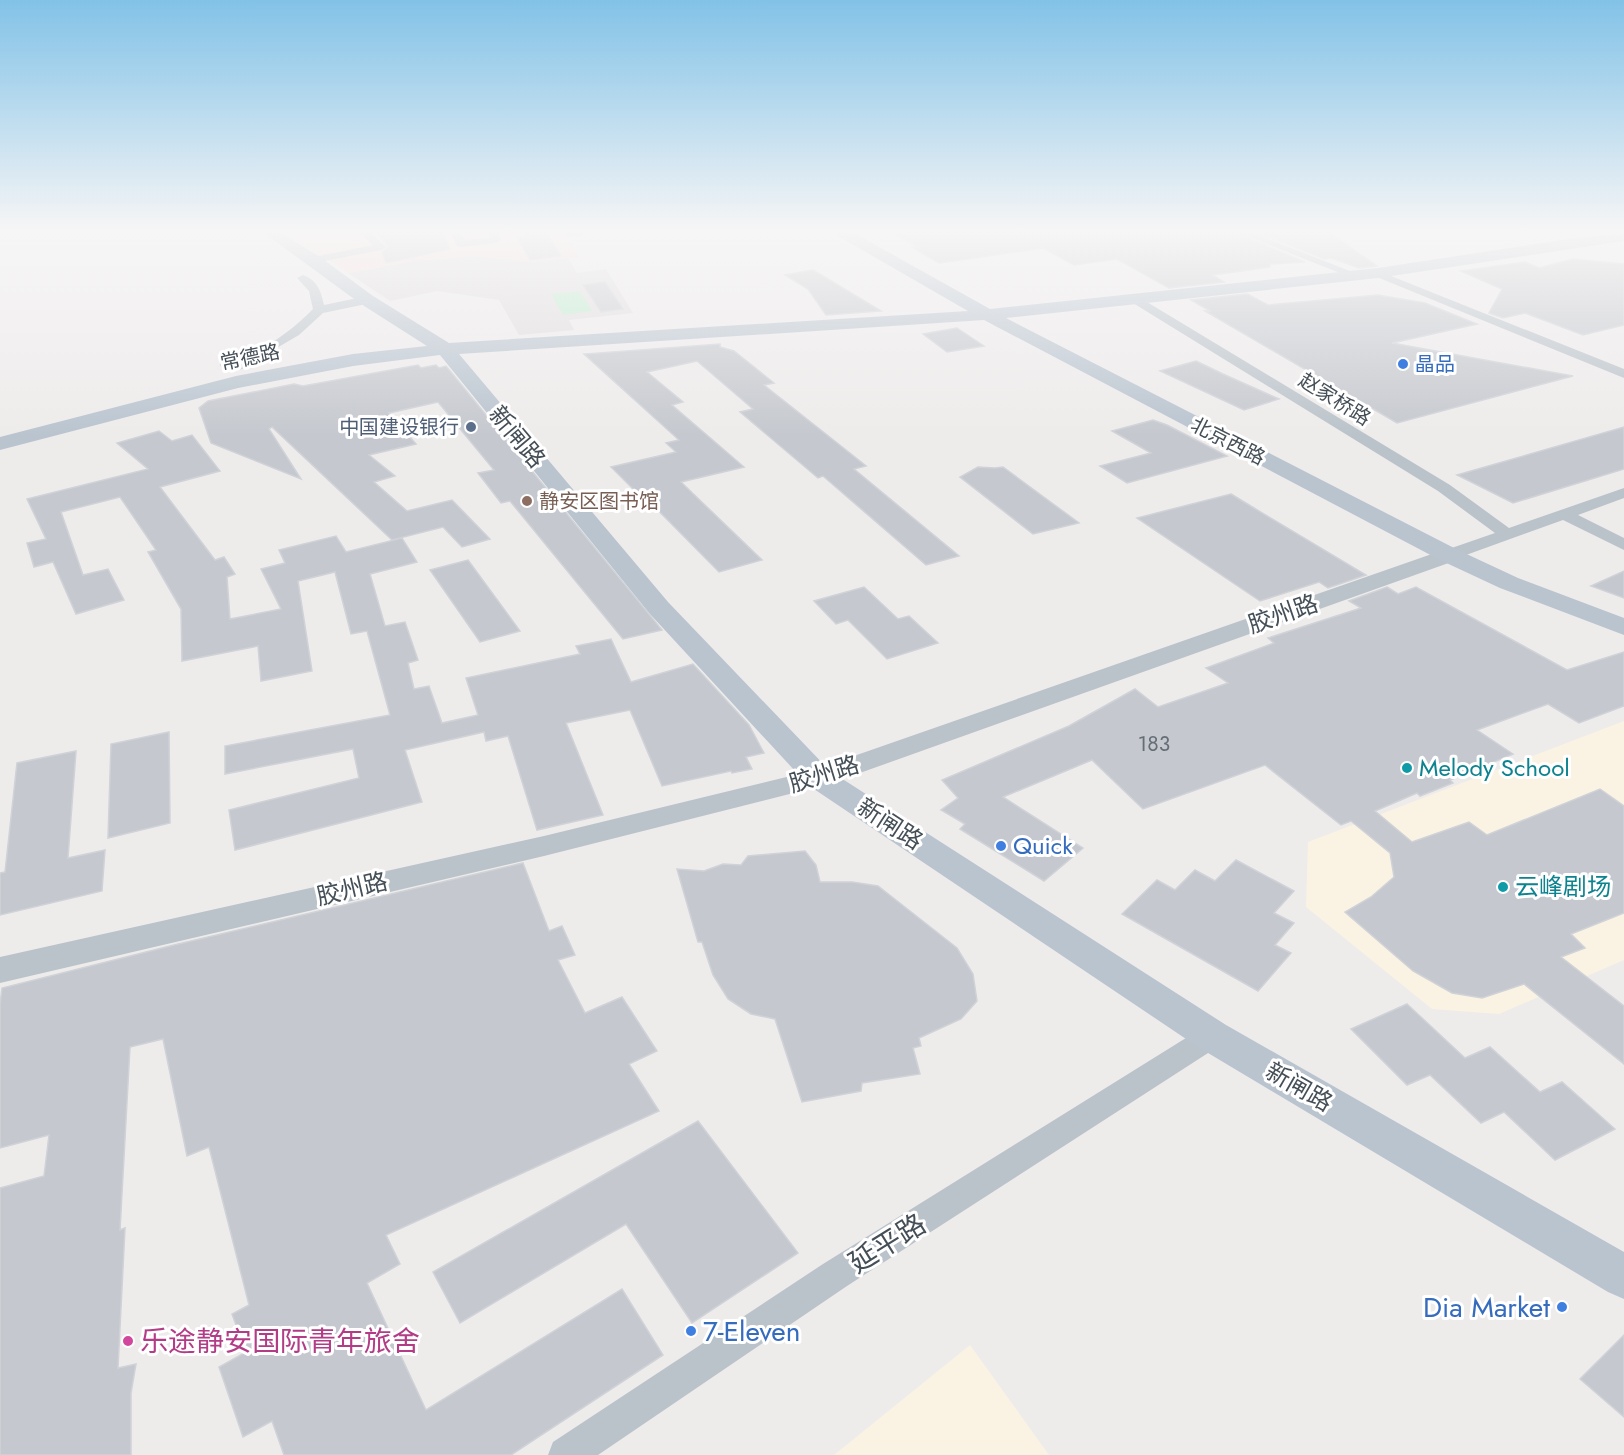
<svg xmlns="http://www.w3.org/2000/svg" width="1624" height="1455" font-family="Jost,'Noto Sans SC',sans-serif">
<rect width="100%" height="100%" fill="#eeebeb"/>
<g fill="#faf3e3">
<path d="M1624,721V960L1499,1014L1432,1009L1306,907L1308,842Z"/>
<path d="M970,1345L1049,1455H834Z"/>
</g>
<path fill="#dfdcdc" d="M474,256L527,262L568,258L577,273L606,269L633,313L569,320L574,330L519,335L499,300L437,291L390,301L348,273L412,261Z"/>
<path fill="#f9dcda" d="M326,233H565L579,257L527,262L474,256L412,261L348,273L293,236Z"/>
<path fill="#baebcb" d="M580,291L592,311L563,315L551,294Z"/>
<g fill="#c5c8ce" stroke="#cfd2d7" stroke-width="1.5">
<path d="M377,233H443L450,249L386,263L382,252L388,247Z"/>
<path d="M526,233H547L561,256L530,260L517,237L528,236Z"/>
<path d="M893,233H1237L1305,262L1270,264V267L1212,275L1224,282L1169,288L1117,259L1074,265L1043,248L939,263L912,247H918Z"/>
<path d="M1259,233H1330L1377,266L1359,268L1331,258L1324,259Z"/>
<path d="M1573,259L1624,264V325L1583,335L1525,313L1503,318L1489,313L1502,289L1461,271L1525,262L1539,268Z"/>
<path d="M813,270L881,311L826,315L808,289L785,275Z"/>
<path d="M605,282L623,309L601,312L583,285Z"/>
<path d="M1247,294L1268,305L1378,295L1425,303L1477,324L1392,343L1573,376L1397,423L1205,311H1210L1191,300Z"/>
<path d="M957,328L984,346L947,352L923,334Z"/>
<path d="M720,344V347L734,351L774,383L764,385L866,466L854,469L959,556L926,565L823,476L818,478L740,412L753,409L697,361L647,372L683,402L672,405L744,467L681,482L762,560L719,572L640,492L637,493L611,467L676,452L666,443L679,440L584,354Z"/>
<path d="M1196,361L1223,374L1279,399L1244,410L1160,371Z"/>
<path d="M418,365L421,368L436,365L439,368L446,366L451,372L662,630L623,639L510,501L501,503L478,473L494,470L438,402L389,413L416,444L369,455L395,476L374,482L407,511L452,500L490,539L462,547L443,527L392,540L272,427L269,429L301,479L211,443L199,408L208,401L294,384L303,386Z"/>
<path d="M1153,420L1167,425L1227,456L1127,483L1100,466L1151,453L1112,431Z"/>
<path d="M1624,427V469L1513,503L1457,475Z"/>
<path d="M159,431L172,441L192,435L220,471L160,487L215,560L224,557L235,574L227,577L230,619L281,609L261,569L285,563L279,550L336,536L346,552L402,538L417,562L370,574L385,626L405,622L418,660L408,663L414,689L429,686L442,723L478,715L466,678L580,654L576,646L611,639L631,682L693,664L749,725L764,753L746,757L752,769L732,773L731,771L662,786L630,710L566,723L603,815L537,830L508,736L486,741L484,732L405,750L422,802L235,850L229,810L359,778L353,749L225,774V746L390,715L367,631L351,634L335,572L298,581L312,671L261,681L258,646L182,661L181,609L148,552L156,550L120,497L61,512L83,575L108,569L124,600L76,614L53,562L34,567L27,543L46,539L27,499L148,469L117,443Z"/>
<path d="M978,467L995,468L1003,467L1079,523L1033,534L960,477Z"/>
<path d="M1231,494L1254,508L1366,575L1328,588L1319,582L1260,601L1137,518Z"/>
<path d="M468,560L520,631L480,642L430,570Z"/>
<path d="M1624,571V598L1591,586Z"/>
<path d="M864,587L898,619L909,616L938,643L887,659L848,620L836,624L814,601Z"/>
<path d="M1387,587L1398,594L1416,587L1567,670L1624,652V706L1579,723L1548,704L1477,730L1513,754L1450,780L1453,783L1420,796L1417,793L1375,811L1412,842L1469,822L1487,835L1600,789L1624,806V913L1571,934L1585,948L1561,957L1624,1006V1064L1524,984L1482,998L1452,993L1413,971L1345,912L1371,897L1394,877L1390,853L1351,821L1341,825L1265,765L1143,809L1092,760L1003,797L1083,848L1044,881L960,829L965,824L941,810L958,798L942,780L1069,726L1135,689L1158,707L1228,683L1206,668L1274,643L1268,638L1361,608L1349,601Z"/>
<path d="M169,732L170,823L108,838L111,744Z"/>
<path d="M76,751L68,858L105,850L102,891L0,915V873L5,872L17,763Z"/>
<path d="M805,851L816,865L820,882H852L878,886L957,948L973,974L977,1001L961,1019L919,1038L921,1046L913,1048L920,1074L862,1083L861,1091L802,1102L775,1019L751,1014L728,999L713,975L702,942H698L677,869L704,871L723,864L741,865L748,856Z"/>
<path d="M1236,860L1294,891L1274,913L1294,923L1275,945L1291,953L1258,991L1122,914L1157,880L1175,890L1195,870L1215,881Z"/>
<path d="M523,863L549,931L562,926L575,955L558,960L585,1013L622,997L657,1051L629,1064L659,1111L386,1235L400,1264L367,1283L426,1410L622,1289L663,1355L511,1455H284L272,1421L243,1437L219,1367L246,1352L232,1314L249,1305L209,1147L187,1156L163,1039L130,1047L120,1230L125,1228L118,1368L136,1364L131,1393V1455H0V1188L44,1176L49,1135L0,1148V1005L2,988L174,945Z"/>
<path d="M1407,1004L1465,1058L1490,1047L1540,1092L1562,1082L1615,1129L1555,1160L1504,1112L1481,1123L1430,1075L1407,1085L1351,1029Z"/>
<path d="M698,1121L798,1253L692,1323L626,1224L460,1323L433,1272Z"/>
<path d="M1624,1335V1417L1580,1379Z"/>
</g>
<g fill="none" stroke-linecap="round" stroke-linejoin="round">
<g fill="#bac3ca" fill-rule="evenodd">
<path d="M360,233H371L386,247L381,250L314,263L308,260L314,257L373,245Z"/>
<path d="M451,233H461L465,240L490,238L488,233H498L501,240L496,243L461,247L457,246Z"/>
<path d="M564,233H585C581,238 568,238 564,233Z"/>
<path d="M1239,233H1253L1360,275L1354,278L1350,277Z"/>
<path d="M1376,270L1624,369V378L1372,275L1370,273Z"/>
<path d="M303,275C317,280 321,291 324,305L367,296L373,300L371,303L323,313L299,335L256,360L255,364L239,370L222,368L220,365L227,357C235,355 244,355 251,353C274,344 295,327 313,309L309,291L297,278Z"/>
<path d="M1137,296L1450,485L1509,528L1624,488V498L1578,515L1624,538V550L1563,520L1455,559H1443L1440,555L1443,551L1495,533L1438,491L1133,303L1131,300Z"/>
<path d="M1212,1025L1222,1028L1226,1036L1222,1044L847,1286L598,1455H548L553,1442L823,1264L1202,1028Z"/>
</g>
<path fill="#bac3ca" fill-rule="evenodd" d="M1449,548L1457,550L1460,555L1457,560L829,784L544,856L0,983V957L544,836L811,771Z"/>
<path fill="#b9c4cf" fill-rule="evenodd" d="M264,233H281L320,257L373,296L449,343L968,311L838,236L836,233H854L990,309L1378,268L1562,240L1624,233V241L1378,278L1006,318L1458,550L1518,578L1624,618V635L1500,588L1440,560L984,320L459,354L668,602L830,771L1226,1025L1624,1252V1299L1608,1292L1198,1047L808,785L650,614L440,355L353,366L238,388L0,450V437L236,376L353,354L427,346L361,304Z"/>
</g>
<linearGradient id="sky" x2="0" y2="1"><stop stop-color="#82c2e7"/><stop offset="0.53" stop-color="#f7f6f6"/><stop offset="1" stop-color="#f7f6f6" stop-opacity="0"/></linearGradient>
<rect width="1624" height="436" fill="url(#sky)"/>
<g fill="#3f7fe0" stroke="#fff" stroke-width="2">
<circle cx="1403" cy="364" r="6"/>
<circle cx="1001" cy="846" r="6"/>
<circle cx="1562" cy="1307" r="6"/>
<circle cx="691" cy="1331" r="6"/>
</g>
<circle fill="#5c6f8a" stroke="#fff" stroke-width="2" cx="471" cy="427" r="6"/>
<circle fill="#8d6e63" stroke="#fff" stroke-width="2" cx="527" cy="501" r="6"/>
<g fill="#0f9aa8" stroke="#fff" stroke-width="2">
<circle cx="1407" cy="768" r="6"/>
<circle cx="1503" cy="887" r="6"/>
</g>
<circle fill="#d1479c" stroke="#fff" stroke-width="2" cx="128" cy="1341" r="6"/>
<g text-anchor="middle" stroke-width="6" stroke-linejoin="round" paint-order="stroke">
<g font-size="20" fill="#454f57" stroke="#fff">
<text transform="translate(250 357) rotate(-12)" y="7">常德路</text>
<text transform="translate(1335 399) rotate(32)" y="7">赵家桥路</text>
<text transform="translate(1228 441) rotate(27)" y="7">北京西路</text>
</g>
<g font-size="20" fill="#366cbe" stroke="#fff" text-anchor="start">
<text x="1415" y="371">晶品</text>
</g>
<g font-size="20" fill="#4e5e75" stroke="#fff" text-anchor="end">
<text x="459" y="434">中国建设银行</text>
</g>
<g font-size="20" fill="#785e54" stroke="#fff" text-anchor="start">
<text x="539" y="508">静安区图书馆</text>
</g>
<g font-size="21" fill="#656d75">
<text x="1154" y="751">183</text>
</g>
<g font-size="24" fill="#454f57" stroke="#fff">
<text transform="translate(517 437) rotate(50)" y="8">新闸路</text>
<text transform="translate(1283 614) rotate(-19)" y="8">胶州路</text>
<text transform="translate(824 774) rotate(-17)" y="8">胶州路</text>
<text transform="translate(890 824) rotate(33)" y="8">新闸路</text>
<text transform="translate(352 889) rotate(-13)" y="8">胶州路</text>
<text transform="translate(1299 1087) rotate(30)" y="8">新闸路</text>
</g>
<g font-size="24" fill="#0d838f" stroke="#fff" text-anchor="start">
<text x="1419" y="776">Melody School</text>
<text x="1515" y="895">云峰剧场</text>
</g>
<g font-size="24" fill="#366cbe" stroke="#fff" text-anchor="start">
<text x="1013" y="854">Quick</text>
</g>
<g font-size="28" fill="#454f57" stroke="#fff">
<text transform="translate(887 1243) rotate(-32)" y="10">延平路</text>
</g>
<g font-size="28" fill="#366cbe" stroke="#fff" text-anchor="end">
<text x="1550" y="1317">Dia Market</text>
<text x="703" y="1341" text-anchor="start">7-Eleven</text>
</g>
<g font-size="28" fill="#b23c85" stroke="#fff" text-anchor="start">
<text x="140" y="1351">乐途静安国际青年旅舍</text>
</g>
</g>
</svg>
